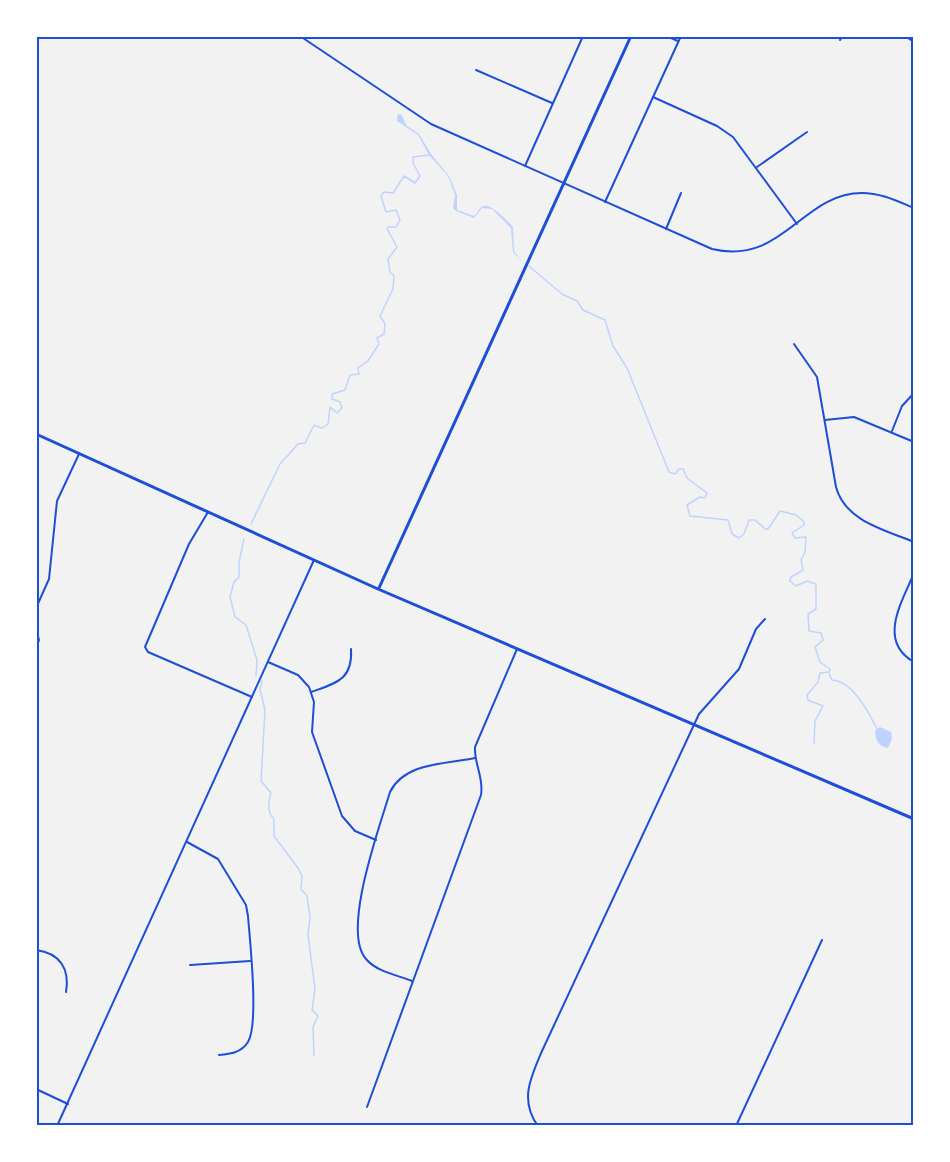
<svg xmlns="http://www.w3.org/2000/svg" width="950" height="1162" font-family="Barlow,sans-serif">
<rect width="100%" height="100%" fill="#f2f2f2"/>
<g fill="#bfd3fe">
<path d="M398,114L402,115L406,125L419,134L431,154L449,176L457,195V210L474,216C477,214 480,206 484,206C492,204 508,222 513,227L514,251L522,262L513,252L511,228L492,209L482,208L474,218L456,211L453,208L455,195L448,176L429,155L418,135L397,121Z"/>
<path d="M880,727L891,732L892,739L888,748C879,747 875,740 875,731Z"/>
</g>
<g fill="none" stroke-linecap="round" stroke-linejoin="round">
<g stroke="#bfd3fe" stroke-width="1.5">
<path d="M529,266L562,294L577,301L583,310L605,320L613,346L627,368L669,472L675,474L679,469H683L687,478L707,493L705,498L700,497L687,505L690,516L728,520L732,534L739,538L744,534L749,520H755L765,529H768L780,511L796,515L804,522V525L792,533L795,538L806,537L805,552L801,560L803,570L791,577L790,581L796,586L807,581L816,584V609L808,614L809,631L821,633L823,640L815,647L820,662L830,669L829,672L820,673L818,682L807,695L808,700L823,706L815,721L814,743"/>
<path d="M251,524L280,464L298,444L305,443L314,425L322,428L328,424L330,407L337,413L342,408L340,402L332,399V394L345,390L350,375L359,374L358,368L368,361L379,344L377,338L384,334L385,324L380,316L393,289L394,276L390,272L388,259L397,247L387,229L388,227H396L400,220L396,210L386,212L381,196L384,192L393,193L404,176L415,183L420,176L413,163V157L429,155"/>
<path d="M244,539L239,562V577L234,582L230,597L235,617L246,625L257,660L256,676"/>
<path d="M829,673L832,680C853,681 869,713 877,729"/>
<path d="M262,681L260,689L265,710L261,781L271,793C268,801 267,813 274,819V836L298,868L302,876L301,889L307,896L310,917L308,935L315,989L312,1010L318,1016L313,1027L314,1056"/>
</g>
<g stroke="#1d4ed8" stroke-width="2">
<path d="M300,36L431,124L712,249C783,266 802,193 862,193C881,193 897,201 914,208"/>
<path d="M666,36L678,41"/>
<path d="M905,36L914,42"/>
<path d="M840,40L842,36"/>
<path d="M476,70L552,103"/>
<path d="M653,97L717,126L733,137L797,224"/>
<path d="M525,166L583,36"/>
<path d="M757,167L807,132"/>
<path d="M605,202L681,36"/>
<path d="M666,229L681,193"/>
<path d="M794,344L817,377L836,487C845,521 885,530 914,542"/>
<path d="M825,420L854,417L914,442"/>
<path d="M892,431L902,406L914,393"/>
<path d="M208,512L189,544L145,647L148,652L252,697"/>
<path d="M914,573C902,602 877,641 914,662"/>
<path d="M36,608L49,579L57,501L79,454"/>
<path d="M36,629L39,640L36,647"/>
<path d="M268,662L298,675L309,687L314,702L312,732L342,816L355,831L376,840"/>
<path d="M311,692C336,683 353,680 351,649"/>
<path d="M187,842L218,859L246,905L248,916C250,942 259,1024 248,1042C241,1053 230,1054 219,1055"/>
<path d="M36,950C60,953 70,969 66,992"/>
<path d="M190,965L250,961"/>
<path d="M412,981C397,975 377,972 366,959C341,931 380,826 390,792C405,762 446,764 475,758"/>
<path d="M36,1089L68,1104"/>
<path d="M367,1107L481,795C484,777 474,764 475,747L517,649"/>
<path d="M57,1126L314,560"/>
<path d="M538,1126C519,1100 531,1077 542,1051L699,714L739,669L756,629L765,619"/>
<path d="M736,1126L822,940"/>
</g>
<g stroke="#1d4ed8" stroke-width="3">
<path d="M36,434L378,589L914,819"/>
<path d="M379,588L631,36"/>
</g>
</g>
<rect width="950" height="1162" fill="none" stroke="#ffffff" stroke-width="75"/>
<rect x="38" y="38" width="874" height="1086" fill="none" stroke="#1d4ed8" stroke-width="2"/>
</svg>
